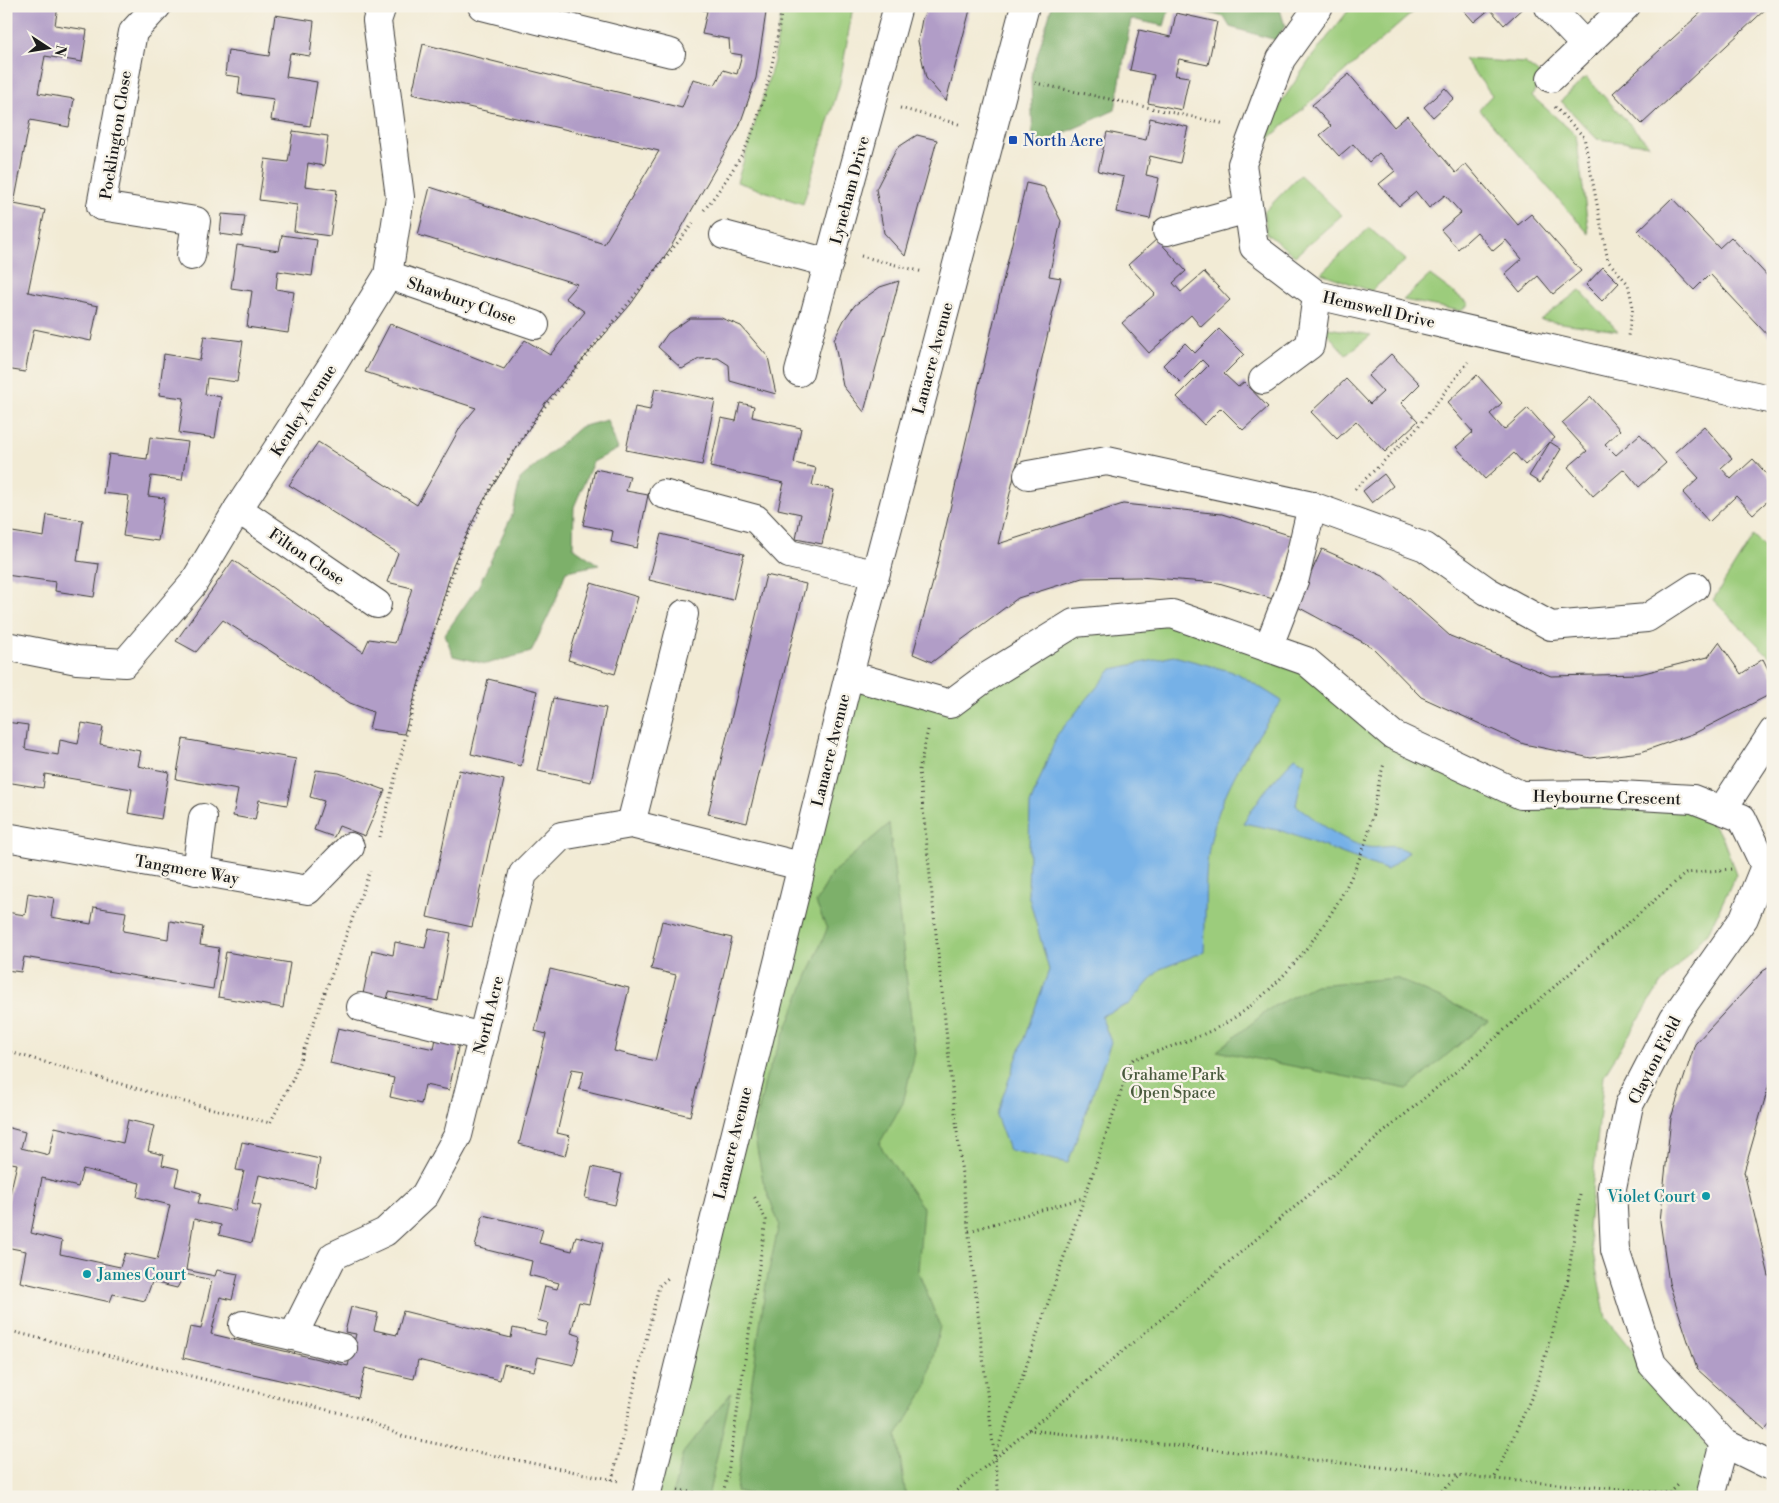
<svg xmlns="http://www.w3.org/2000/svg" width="1779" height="1503" font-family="'Libre Bodoni',serif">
<rect width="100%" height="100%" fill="#f7f3e8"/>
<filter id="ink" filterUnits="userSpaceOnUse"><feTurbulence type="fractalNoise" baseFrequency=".02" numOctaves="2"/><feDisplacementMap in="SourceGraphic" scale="10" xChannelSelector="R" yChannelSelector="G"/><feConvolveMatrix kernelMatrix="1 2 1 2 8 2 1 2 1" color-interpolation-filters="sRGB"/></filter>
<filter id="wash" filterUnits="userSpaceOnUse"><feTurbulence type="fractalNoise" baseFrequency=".0096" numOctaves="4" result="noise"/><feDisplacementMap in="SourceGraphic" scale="20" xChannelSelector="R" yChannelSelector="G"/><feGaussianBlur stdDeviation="1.12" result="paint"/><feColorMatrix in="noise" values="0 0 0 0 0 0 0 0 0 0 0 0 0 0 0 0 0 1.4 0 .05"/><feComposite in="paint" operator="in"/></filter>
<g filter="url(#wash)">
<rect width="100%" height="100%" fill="#f2ebd5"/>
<g fill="#9ccc7b" stroke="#5c744c">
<path d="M782,6H853L840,83L803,204L737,182L774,61Z"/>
<path d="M1352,6H1420L1266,141L1276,110L1311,58Z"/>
<path d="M1464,59L1525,63L1542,76L1532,96L1576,135L1589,234L1479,109L1492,95Z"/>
<path d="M1586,77L1649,145L1597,139L1561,101Z"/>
<path d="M1300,175L1342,215L1295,256L1267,234L1264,212Z"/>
<path d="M1369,228L1406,260L1371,291L1321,273Z"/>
<path d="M1430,275L1469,304L1461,311L1403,300Z"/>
<path d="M1580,290L1618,331L1540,320Z"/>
<path d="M1322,327L1371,335L1346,355Z"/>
<path d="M1753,536L1773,556V660L1713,600Z"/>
<path d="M1173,611L1304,661L1392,734L1522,798H1690L1722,836L1736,874L1709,931L1660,985L1604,1075L1588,1228L1606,1318L1725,1467L1695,1497H646L849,678L949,704L1069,627Z"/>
</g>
<g fill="#7db06b" stroke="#4c6644">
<path d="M1052,6H1170L1164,26L1131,19L1115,110L1033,147L1031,76Z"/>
<path d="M1184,6H1279L1285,26L1276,40L1230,27L1224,17Z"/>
<path d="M607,420L618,449L593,462L574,507L573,547L599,565L566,571L556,600L531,652L486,664L453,656L445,634L479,585L513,513L520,479L580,427Z"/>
<path d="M889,824L915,1053L903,1103L879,1144L923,1208L918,1271L940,1326L926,1388L897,1436L906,1497H763L736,1491L766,1284L779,1224L763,1181L754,1132L766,1077L827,929L816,903L832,873Z"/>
<path d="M1396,978L1488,1020L1407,1089L1217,1051L1272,1007L1315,985Z"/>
<path d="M731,1393L708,1497H672L683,1453Z"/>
</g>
<g fill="#76b1e7" stroke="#496682">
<path d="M1174,656L1237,673L1282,701C1249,747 1216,798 1208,855C1204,887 1206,920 1204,952L1160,969L1129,1004L1101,1016L1111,1042L1068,1163L1009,1150L996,1115L1049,970L1028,894L1030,804L1057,735L1112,669Z"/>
<path d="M1295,757L1305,763L1296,805C1316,820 1338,839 1363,846C1381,851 1389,841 1409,852L1387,870L1282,831L1243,823L1264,792Z"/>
</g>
<g id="blocks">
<g fill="#b19dc7" fill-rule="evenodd">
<path d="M6,6H58L55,25L87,30L82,62L45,56L38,93L74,99L69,127L30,120L14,204L45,210L28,292L98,306L91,341L34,329L25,372L6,369Z"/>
<path d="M689,6H767L756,78L739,127L669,250L631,304L545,403L479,508L453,565L404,734L369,729L373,712L350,703L223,620L196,652L176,641L233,560L363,652L369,639L395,643L412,588L387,582L398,553L289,485L318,442L417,505L461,426L476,408L365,372L390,324L504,369L525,340L550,355L585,312L565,298L577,284L418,235L430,187L604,244L659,151L412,94L423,44L682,108L693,79L715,85L723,70L737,74L742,55L730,53L729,39L702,34L707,11Z"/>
<path d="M929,6H971L946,101L926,78L918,41L922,19Z"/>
<path d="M1460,6H1525L1504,25L1490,9L1474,22Z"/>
<path d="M1708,6H1769L1642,124L1613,93Z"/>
<path d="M1176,13L1217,22L1208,65L1179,59L1175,75L1189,77L1182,110L1148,103L1154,75L1130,70L1139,30L1171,37Z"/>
<path d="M275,15L314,21L310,56L290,53L286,77L317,82L310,126L271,120L274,99L238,94L240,77L225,75L228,50L269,56Z"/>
<path d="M1349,74L1394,127L1407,116L1456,173L1466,164L1518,225L1531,214L1581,271L1553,294L1538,276L1520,292L1505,274L1522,259L1506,240L1493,251L1477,232L1458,249L1441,230L1461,213L1445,195L1429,208L1416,192L1399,206L1379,184L1395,171L1379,153L1369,162L1353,144L1339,156L1320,135L1331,126L1312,105Z"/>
<path d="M1445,88L1454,98L1433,117L1424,107Z"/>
<path d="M1150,118L1188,127L1180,163L1150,156L1146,175L1159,178L1150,219L1116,212L1124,177L1098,171L1107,132L1146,140Z"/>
<path d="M293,131L328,136L324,166L308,163L305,186L337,190L330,236L294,231L297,205L259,200L265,159L288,162Z"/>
<path d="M917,135L937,140L905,256L884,233L876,189L897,148Z"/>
<path d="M1026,183L1044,187L1061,221L1049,276L1061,278L998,544L1123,504L1222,514L1292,536L1273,599L1219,583L1139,577L1082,578L1018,598L932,662L913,654L933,582Z"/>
<path d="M1672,198L1719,248L1731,237L1773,282V341L1710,274L1694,290L1638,231Z"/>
<path d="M222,214L245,216L242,237L220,234Z"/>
<path d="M282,235L317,240L312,276L278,271L276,289L294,292L288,333L247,327L252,291L231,288L237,245L279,251Z"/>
<path d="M1157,239L1186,271L1173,283L1181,292L1204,272L1230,300L1201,327L1191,315L1149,353L1122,323L1155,294L1128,265Z"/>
<path d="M1603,267L1619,283L1602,301L1586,285Z"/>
<path d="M899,281L864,412L843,386L834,340L844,320L855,305L880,287Z"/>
<path d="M690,318H721L741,326L768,357L776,394L730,381L729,365L718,358L699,359L682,369L658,347L668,333Z"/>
<path d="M1219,329L1244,354L1224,374L1238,387L1244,382L1268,407L1243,430L1221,408L1204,425L1177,397L1208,366L1202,360L1180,382L1163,365L1185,343L1195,353Z"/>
<path d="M204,336L243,341L237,382L207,378L205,394L221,397L215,438L179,433L184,398L159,395L164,354L200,360Z"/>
<path d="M1391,354L1420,384L1401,403L1418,421L1385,452L1356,421L1337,439L1311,412L1346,379L1370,404L1383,392L1368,376Z"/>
<path d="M1477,375L1502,403L1490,414L1504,430L1528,408L1555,438L1550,442L1561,449L1540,483L1529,476L1550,442L1525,465L1514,453L1485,479L1456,447L1473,432L1447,403Z"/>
<path d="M655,388L715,400L702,465L626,450L635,407L650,410Z"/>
<path d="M1591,397L1620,430L1605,444L1616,455L1640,434L1666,463L1639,487L1624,469L1593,496L1568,467L1587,451L1562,423Z"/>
<path d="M740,403L754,406L752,417L801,428L794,463L816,468L812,485L834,490L822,544L796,539L801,514L778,509L784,483L710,467L721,418L736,421Z"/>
<path d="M1704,426L1732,458L1721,468L1731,479L1753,459L1773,481V496L1753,514L1736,496L1709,522L1683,493L1699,478L1675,452Z"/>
<path d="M150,437L188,442L182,480L151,476L148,496L165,498L158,541L123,536L129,496L103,493L109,454L147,459Z"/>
<path d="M595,469L630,476L626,491L648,495L637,548L611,542L613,531L583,525Z"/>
<path d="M1384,474L1393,486L1372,503L1363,491Z"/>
<path d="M47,515L83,520L77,561L99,564L94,597L55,591L56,582L6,575V531L44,537Z"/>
<path d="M661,534L744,554L733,600L649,580Z"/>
<path d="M1322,549L1383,576L1450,636L1551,676L1640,674L1708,657L1719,642L1741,674L1763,659L1773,679V693L1695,733L1641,752L1591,758L1524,744L1421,697L1372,647L1296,606Z"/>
<path d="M766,575L806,584L747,823L708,814Z"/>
<path d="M591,583L638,597L615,674L568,660Z"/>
<path d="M488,679L537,691L521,766L471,754Z"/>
<path d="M553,698L606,708L591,782L538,771Z"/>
<path d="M6,722L28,725L25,749L58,755L60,740L78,744L82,723L103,727L100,744L141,751L138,766L169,772L161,819L128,813L132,789L45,774L43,788L6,782Z"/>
<path d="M183,739L296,759L287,805L259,800L255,820L233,816L238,790L176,779Z"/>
<path d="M316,770L339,773L385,790L365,836L339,826L334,837L314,830L324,801L310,797Z"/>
<path d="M459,770L504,780L472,927L427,917Z"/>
<path d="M28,893L54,898L51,917L91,924L94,907L126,912L123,931L168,939L170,921L203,927L200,945L219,948L213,989L24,957L21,972L6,970V912L25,915Z"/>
<path d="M662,921L732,938L690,1116L579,1089L584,1071L572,1069L557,1133L570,1136L565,1156L519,1144L546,1034L535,1031L550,969L629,988L614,1051L655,1061L676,975L651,969Z"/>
<path d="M429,929L451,933L438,1001L389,992L386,1003L362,999L372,950L393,955L395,942L425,948Z"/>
<path d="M226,952L290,963L283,1008L218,997Z"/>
<path d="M1773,965V1077L1770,1081L1744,1172L1769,1276L1773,1284V1421L1765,1430L1697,1369L1669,1283L1660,1221L1671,1118L1695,1044L1763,971Z"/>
<path d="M338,1028L434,1049L436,1038L459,1043L449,1090L425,1085L421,1104L390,1097L394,1078L330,1063Z"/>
<path d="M128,1120L154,1126L148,1151L164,1155L162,1165L179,1169L175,1186L201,1193L198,1203L235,1211L244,1171L236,1170L242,1142L320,1159L315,1187L259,1175L252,1204L261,1206L252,1243L219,1235L221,1225L194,1219L186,1270L215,1276L217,1270L238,1274L232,1300L220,1297L211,1334L348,1366L356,1334L345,1332L351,1307L378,1313L374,1330L397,1335L403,1311L511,1338L513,1328L545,1335L548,1323L537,1320L545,1286L557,1289L559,1283L529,1275L532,1261L475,1247L483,1215L543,1229L539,1243L572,1251L576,1236L603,1243L589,1304L579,1302L571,1333L581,1336L574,1365L538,1357L534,1371L504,1364L500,1380L418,1360L414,1379L365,1368L358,1398L183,1358L190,1327L201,1329L212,1280L185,1274L177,1288L152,1282L145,1301L113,1294L110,1302L20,1282L26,1251L6,1247V1211L17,1164L6,1162V1127L25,1132L21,1148L49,1155L55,1127L123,1143ZM83,1169L140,1183L137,1197L170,1205L157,1260L125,1253L120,1267L60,1254L62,1241L31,1233L42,1178L78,1187Z"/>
<path d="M592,1167L622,1174L615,1205L585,1198Z"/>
</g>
</g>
</g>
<g filter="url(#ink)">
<use href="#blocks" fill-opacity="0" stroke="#3c3b38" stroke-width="1"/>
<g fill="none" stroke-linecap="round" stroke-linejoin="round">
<g stroke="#3c3b38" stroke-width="30">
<g id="minor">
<path d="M157,6L133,32L101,206L196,221L191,256"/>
<path d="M482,6L671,53"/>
<path d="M1319,6L1281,59L1242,164L1254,247L1317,295L1773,400"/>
<path d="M1549,7L1585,45"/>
<path d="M1551,78L1626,6"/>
<path d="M1167,231L1248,209"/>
<path d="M724,235L829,263"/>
<path d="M388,275L535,325"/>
<path d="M799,372L898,6"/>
<path d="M1263,380L1310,345L1317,295"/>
<path d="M1028,475L1107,461L1312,506L1425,547L1487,591L1551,626L1647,618L1695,587"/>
<path d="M663,494L756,519L789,554L874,574"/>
<path d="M238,509L377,604"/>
<path d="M6,646L77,660L125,663L193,584L238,509L335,361L388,275L400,197L377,21L382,6"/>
<path d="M1268,648L1295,578L1312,506"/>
<path d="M849,675L950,704L985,678L1074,623L1172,614L1306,661L1393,735L1521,795L1602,794L1693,799L1742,818L1765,866L1744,918L1674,1018L1629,1105L1612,1188L1615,1250L1652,1364L1724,1443L1773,1467"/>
<path d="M1722,810L1773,732"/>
<path d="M631,824L684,614"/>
<path d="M6,837L308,890L350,847"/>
<path d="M196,871L203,818"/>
<path d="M361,1007L483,1037"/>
<path d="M243,1325L293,1336L333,1256L385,1232L425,1195L458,1135L523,874L561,836L631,824L801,866"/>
<path d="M293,1336L343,1348"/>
<path d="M646,1497L849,675L1025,6"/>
<path d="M1710,1497L1724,1443"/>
</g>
</g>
<g stroke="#3c3b38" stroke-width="3" stroke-dasharray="1 4" stroke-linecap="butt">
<path d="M1035,83L1225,124"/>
<path d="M1555,107L1584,137L1608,261L1628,284L1633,307L1628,336"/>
<path d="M900,108L962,125"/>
<path d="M704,210C717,194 744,155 751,136C767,95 776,50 782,6"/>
<path d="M861,256L923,272"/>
<path d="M1355,489L1414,432L1468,362"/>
<path d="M928,730L919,770L951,1078L999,1497"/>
<path d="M380,837L427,653L461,547L493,484L534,420L695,221"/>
<path d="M6,1051L177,1100L270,1123L293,1079L370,871"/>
<path d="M1580,1195L1567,1285L1534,1392L1494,1479L1670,1493L1680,1483"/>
<path d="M969,1231L1083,1198"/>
<path d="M6,1330L364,1419L404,1437L619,1481"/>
<path d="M1028,1430L1494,1479"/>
<path d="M995,1456L1132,1060C1162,1049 1196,1040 1224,1024C1286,989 1351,899 1369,830C1375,808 1377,785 1384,764"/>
<path d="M612,1480L659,1286L668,1278"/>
<path d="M678,1490L719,1497"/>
<path d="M722,1497L728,1473L766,1220L753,1194"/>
<path d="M949,1497L1465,1064L1686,873L1732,869"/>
<path d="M1434,1497L1460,1476"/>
</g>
<use href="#minor" stroke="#fff" stroke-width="28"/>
</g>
</g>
<rect fill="#1a4fb4" stroke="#f7f3e8" stroke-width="2" x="1008" y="135" width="10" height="10" rx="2.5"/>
<g fill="#0f9aa8" stroke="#f7f3e8" stroke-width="2">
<circle cx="1706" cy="1196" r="5"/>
<circle cx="87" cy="1274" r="5"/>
</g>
<g text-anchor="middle" stroke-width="4.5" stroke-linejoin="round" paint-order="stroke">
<g font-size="16" fill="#1c1c1c" stroke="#f7f3e8">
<text transform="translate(115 135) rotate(-81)" y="6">Pocklington Close</text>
<text transform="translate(849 190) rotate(-75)" y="6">Lyneham Drive</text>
<text transform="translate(462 300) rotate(19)" y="6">Shawbury Close</text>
<text transform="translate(1379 309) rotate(13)" y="6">Hemswell Drive</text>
<text transform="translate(932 358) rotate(-75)" y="6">Lanacre Avenue</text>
<text transform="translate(303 410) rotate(-57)" y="6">Kenley Avenue</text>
<text transform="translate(307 556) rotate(34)" y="6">Filton Close</text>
<text transform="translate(830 750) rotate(-76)" y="6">Lanacre Avenue</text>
<text transform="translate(1607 797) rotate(1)" y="6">Heybourne Crescent</text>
<text transform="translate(187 869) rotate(10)" y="6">Tangmere Way</text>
<text transform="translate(488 1015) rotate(-76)" y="6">North Acre</text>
<text transform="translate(1654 1060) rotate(-63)" y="6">Clayton Field</text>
<text transform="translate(732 1143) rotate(-76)" y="6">Lanacre Avenue</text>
</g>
<g font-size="16" fill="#164399" stroke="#f7f3e8" text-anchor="start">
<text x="1023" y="146">North Acre</text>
</g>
<g font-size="16" fill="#495a3d" stroke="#f7f3e8">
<text x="1173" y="1080">Grahame Park<tspan x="1173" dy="18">Open Space</tspan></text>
</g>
<g font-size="16" fill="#0d838f" stroke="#f7f3e8" text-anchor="end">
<text x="1696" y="1202">Violet Court</text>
<text x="97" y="1280" text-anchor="start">James Court</text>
</g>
</g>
<rect width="1779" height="1503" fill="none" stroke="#f7f3e8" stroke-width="25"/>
<g transform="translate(48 48) rotate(102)" stroke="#f7f3e8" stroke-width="4" paint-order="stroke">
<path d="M0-4L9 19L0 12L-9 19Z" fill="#1c1c1c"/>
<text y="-8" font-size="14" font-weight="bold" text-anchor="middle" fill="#1c1c1c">N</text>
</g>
</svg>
